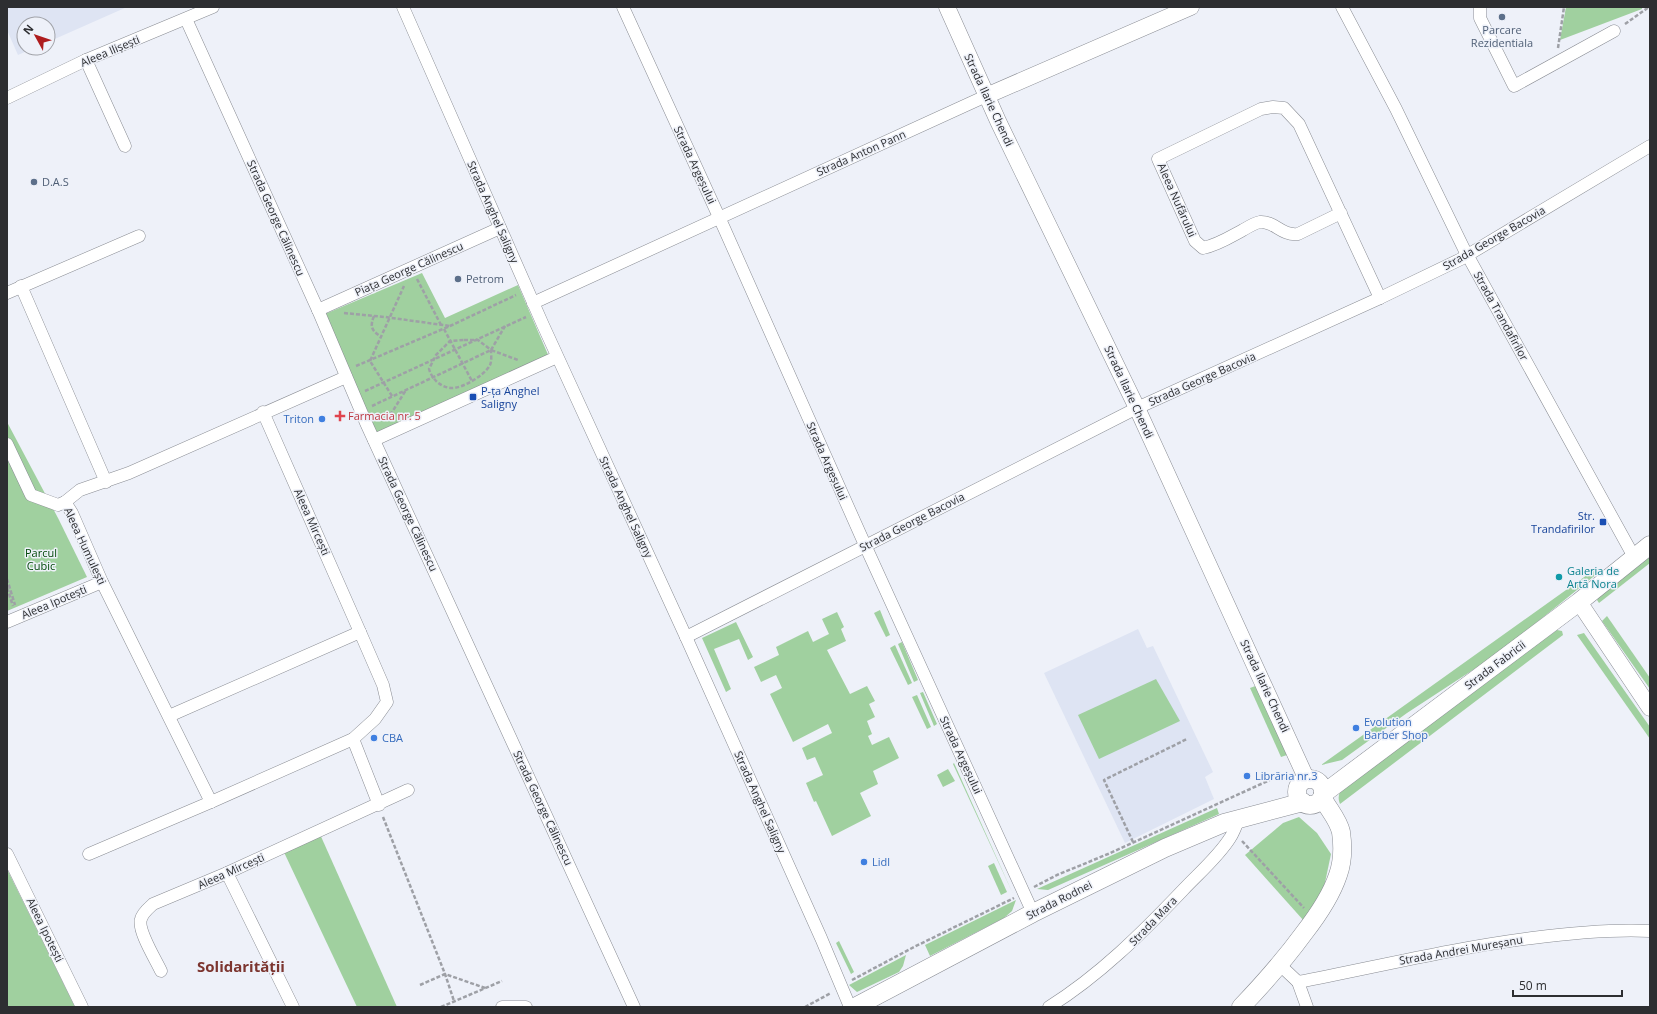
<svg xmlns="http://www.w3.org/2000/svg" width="1657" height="1014" font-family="'Open Sans',sans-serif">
<rect width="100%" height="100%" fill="#eef1f9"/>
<g fill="#dee4f3">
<path d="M7,7H127L48,42V24H24V48H34L18,55L7,30Z"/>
<path d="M1138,629L1147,648L1153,646L1213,772L1205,777L1214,799L1125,843L1044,673Z"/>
</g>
<g fill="#a0d09f">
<path d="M1566,7H1642V9L1560,40Z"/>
<path d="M422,273L445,318L518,285L549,357L377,434L325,314Z"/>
<path d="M7,422L58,518L87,577L7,611Z"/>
<path d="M1650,555V563L1599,603L1597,600L1599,597Z"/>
<path d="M1594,570L1598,573L1531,627L1485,662L1407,713L1342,760L1321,765Z"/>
<path d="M880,610L890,635L886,637L874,613Z"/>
<path d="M837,612L844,627L841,629L846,641L827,650L850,694L867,686L875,701L869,704L875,717L867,721L872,734L868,736L872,745L889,737L899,758L873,771L878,784L860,793L871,816L832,836L816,801L814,802L806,783L823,775L815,757L807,760L802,748L832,733L828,724L793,742L770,694L782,688L776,675L761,682L754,667L779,655L776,647L808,631L813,642L829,634L822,619Z"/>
<path d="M1607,616L1650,678V689L1602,621Z"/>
<path d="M736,622L753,657L748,660L739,639L714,649L731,689L726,692L702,638Z"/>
<path d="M1557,630L1562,631L1563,635L1340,804C1335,792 1345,786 1353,779Z"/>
<path d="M1584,633L1650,727V739L1577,635Z"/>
<path d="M902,642L918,680L914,682L898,644Z"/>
<path d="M895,645L912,683L908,685L890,648Z"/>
<path d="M1156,679L1180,721L1099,759L1078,715Z"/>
<path d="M1258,685L1287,755L1281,757L1250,688Z"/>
<path d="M923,692L937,724L934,726L920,693Z"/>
<path d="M917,695L931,727L927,729L912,697Z"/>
<path d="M954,763L1013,894L953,764Z"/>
<path d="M948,769L955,781L943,787L937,775Z"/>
<path d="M1217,808L1219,814L1048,890L1037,889Z"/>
<path d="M1299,817L1317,833L1331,854L1323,892L1304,921L1245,855L1283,823Z"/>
<path d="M319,832L397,1007H357L282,848Z"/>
<path d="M994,863L1007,892L1001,895L988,866Z"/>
<path d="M7,869L75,1007H7Z"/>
<path d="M1016,900L1012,911L1004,918L930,956L925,945Z"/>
<path d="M839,941L854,972L851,974L836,943Z"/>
<path d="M906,955L903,966L899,972L857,992L849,985Z"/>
</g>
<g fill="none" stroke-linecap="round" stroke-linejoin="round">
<g stroke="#898c93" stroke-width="13">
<g id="minor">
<path d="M403,7L543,325L686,637L821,938L850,1007"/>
<path d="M623,7L724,228L865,545L1033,913"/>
<path d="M1342,7L1396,109L1464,249L1634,557"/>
<path d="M1480,7V18L1514,86L1614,31"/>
<path d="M186,19L318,310L366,423L634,1007"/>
<path d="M86,60L125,146"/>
<path d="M7,98L86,60L213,7"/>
<path d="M1341,213L1298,234C1281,236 1275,221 1260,222C1255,223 1248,227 1243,230C1230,237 1218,245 1203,248L1195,241L1158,159L1261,109L1273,107L1284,108L1299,124L1380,298"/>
<path d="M21,286L106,482"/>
<path d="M7,293L139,236"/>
<path d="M533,303L986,96"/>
<path d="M318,310L500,228"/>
<path d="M374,440L557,357"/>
<path d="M7,444L31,495L58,505L65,502"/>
<path d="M7,622L102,582"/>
<path d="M686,637L1137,408L1380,298L1461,259L1650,146"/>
<path d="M169,716L360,632"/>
<path d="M353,739L379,805"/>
<path d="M211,802L102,582L72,513L65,502L80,490L129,473L346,377"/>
<path d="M7,854L82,1007"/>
<path d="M89,854L211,802L353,739L375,719L387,702L383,685L360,632L263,412"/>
<path d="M227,873L293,1007"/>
<path d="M1280,965L1298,982L1307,1007"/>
<path d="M161,971C156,960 137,930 141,919C143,912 148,909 153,904L227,873L408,790"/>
<path d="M1298,982C1376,967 1453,948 1532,938C1571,933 1610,929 1650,931"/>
<path d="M502,1007H526"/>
<path d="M1049,1007C1100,975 1142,933 1183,890C1199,873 1218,857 1230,838C1234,832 1236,825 1239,819"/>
</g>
</g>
<g stroke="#898c93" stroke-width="17">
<g id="tertiary">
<path d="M947,7L998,121L1137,408L1307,780"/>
<path d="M986,96L1191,7"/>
<path d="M1579,602L1650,708"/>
</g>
</g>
<g stroke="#898c93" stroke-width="19">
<g id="secondary">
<circle cx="1310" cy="792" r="13"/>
<path d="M1323,794L1579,602L1650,545"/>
<path d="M855,1007L1033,913L1165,848L1224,823L1303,802"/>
<path d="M1241,1007C1264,983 1285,959 1304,933C1318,915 1331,896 1338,875C1343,861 1343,846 1341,832C1338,819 1328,809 1322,797"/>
</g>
</g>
<g stroke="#9ea0a6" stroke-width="2.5" stroke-dasharray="4 2" stroke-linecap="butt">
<path d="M1625,24L1649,7"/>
<path d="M1558,48L1564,7"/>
<path d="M417,279L441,325"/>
<path d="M344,313L385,317L450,326"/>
<path d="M374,316C370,326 371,330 380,336"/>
<path d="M444,329L472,381"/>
<path d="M464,340H478L491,350C491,354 492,361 490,365C485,375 462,389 451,388C440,387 432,379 429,369L436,355L450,341Z"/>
<path d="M491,350L505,326"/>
<path d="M356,366L450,326L516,295"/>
<path d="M365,391L526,317"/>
<path d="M392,396L370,361L404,286"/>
<path d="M372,406L491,350L518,360"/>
<path d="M387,420L406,390"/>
<path d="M7,579L15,605"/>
<path d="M7,588L13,606"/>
<path d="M383,817L445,974L454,1001"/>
<path d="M1242,841L1304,908"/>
<path d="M1133,842L1104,780L1187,739"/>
<path d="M1034,887L1057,875L1108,854L1272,779L1281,775L1290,780"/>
<path d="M852,980L914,947L1014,898"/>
<path d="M420,985L445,974L485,988"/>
<path d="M441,1007L502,981"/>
<path d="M805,1007L831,993"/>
</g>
<use href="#minor" stroke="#fff" stroke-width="12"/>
<use href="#tertiary" stroke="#fff" stroke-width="16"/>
<use href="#secondary" stroke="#fff" stroke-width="18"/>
</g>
<g fill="#5c6f8a" stroke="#eef1f9" stroke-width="1.5">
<circle cx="1502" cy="17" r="4"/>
<circle cx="34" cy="182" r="4"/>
<circle cx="458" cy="279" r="4"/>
</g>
<g fill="#1a4fb4" stroke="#eef1f9" stroke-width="1.5">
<rect x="469" y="393" width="8" height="8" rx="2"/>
<rect x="1599" y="518" width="8" height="8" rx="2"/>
</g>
<path fill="#e0444e" stroke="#eef1f9" stroke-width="1.5" d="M338 410h4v4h4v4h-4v4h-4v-4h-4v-4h4z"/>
<g fill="#3f7fe0" stroke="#eef1f9" stroke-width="1.5">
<circle cx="322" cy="419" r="4"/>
<circle cx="1356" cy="728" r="4"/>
<circle cx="374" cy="738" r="4"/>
<circle cx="1247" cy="776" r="4"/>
<circle cx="864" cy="862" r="4"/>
</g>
<circle fill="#0f9aa8" stroke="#eef1f9" stroke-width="1.5" cx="1559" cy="577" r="4"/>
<g text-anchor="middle" stroke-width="3" stroke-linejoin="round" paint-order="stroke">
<g font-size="11" fill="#4e5e75" stroke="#eef1f9" text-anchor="start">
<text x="1502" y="34" text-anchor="middle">Parcare<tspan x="1502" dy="13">Rezidentiala</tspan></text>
<text x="42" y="186">D.A.S</text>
<text x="466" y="283">Petrom</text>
</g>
<g font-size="11" fill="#2d2e31" stroke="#eef1f9">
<text transform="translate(110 51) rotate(-23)" y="4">Aleea Ilișești</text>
<text transform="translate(989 100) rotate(65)" y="4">Strada Ilarie Chendi</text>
<text transform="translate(861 153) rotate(-24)" y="4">Strada Anton Pann</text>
<text transform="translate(695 165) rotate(65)" y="4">Strada Argeșului</text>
<text transform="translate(1177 200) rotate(66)" y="4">Aleea Nufărului</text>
<text transform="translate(493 212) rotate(66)" y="4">Strada Anghel Saligny</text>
<text transform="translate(276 218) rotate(66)" y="4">Strada George Călinescu</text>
<text transform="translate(1494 238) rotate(-30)" y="4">Strada George Bacovia</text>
<text transform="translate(409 269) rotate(-24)" y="4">Piața George Călinescu</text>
<text transform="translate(1501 316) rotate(61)" y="4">Strada Trandafirilor</text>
<text transform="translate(1202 379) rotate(-24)" y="4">Strada George Bacovia</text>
<text transform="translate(1129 392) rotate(65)" y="4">Strada Ilarie Chendi</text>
<text transform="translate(827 461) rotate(66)" y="4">Strada Argeșului</text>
<text transform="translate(626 507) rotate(65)" y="4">Strada Anghel Saligny</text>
<text transform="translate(408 514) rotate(65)" y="4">Strada George Călinescu</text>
<text transform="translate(312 522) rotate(66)" y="4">Aleea Mircești</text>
<text transform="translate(912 522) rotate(-27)" y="4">Strada George Bacovia</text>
<text transform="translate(85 546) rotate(65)" y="4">Aleea Humulești</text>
<text transform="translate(54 602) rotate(-23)" y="4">Aleea Ipotești</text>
<text transform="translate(1495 665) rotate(-37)" y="4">Strada Fabricii</text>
<text transform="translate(1265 686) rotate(65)" y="4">Strada Ilarie Chendi</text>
<text transform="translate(961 755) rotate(65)" y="4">Strada Argeșului</text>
<text transform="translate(760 802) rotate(66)" y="4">Strada Anghel Saligny</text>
<text transform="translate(543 808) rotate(65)" y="4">Strada George Călinescu</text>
<text transform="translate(231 871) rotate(-24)" y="4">Aleea Mircești</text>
<text transform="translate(1059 900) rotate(-27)" y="4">Strada Rodnei</text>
<text transform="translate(1153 921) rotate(-46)" y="4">Strada Mara</text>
<text transform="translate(45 930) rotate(64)" y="4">Aleea Ipotești</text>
<text transform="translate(1461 950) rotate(-10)" y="4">Strada Andrei Mureșanu</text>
</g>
<g font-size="11" fill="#164399" stroke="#eef1f9" text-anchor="start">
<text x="481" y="395">P-ța Anghel<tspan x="481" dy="13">Saligny</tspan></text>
<text x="1595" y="520" text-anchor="end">Str.<tspan x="1595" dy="13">Trandafirilor</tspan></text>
</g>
<g font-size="11" fill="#be3a42" stroke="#eef1f9" text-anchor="start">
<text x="348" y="420">Farmacia nr. 5</text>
</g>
<g font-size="11" fill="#366cbe" stroke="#eef1f9" text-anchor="start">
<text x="314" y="423" text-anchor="end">Triton</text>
<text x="1364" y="726">Evolution<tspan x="1364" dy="13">Barber Shop</tspan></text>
<text x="382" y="742">CBA</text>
<text x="1255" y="780">Librăria nr.3</text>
<text x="872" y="866">Lidl</text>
</g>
<g font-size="11" fill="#004808" stroke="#eef1f9">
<text x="41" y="557">Parcul<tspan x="41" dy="13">Cubic</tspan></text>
</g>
<g font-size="11" fill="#0d838f" stroke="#eef1f9" text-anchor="start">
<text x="1567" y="575">Galeria de<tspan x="1567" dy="13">Artă Nora</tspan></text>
</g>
<g font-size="15" font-weight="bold" fill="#7c352f" stroke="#eef1f9">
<text x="241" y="972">Solidarității</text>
</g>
</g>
<rect width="1657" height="1014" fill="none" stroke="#2d2e31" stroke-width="16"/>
<g transform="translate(36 36) rotate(310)"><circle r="19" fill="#eef1f9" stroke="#a1a3a9"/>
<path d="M0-3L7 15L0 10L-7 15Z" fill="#ae1c1e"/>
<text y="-6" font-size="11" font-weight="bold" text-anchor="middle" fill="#2d2e31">N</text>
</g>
<path d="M1513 990v6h109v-6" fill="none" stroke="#2d2e31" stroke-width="2"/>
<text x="1519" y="990" font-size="12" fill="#2d2e31" stroke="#eef1f9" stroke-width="3" paint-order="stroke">50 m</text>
</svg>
